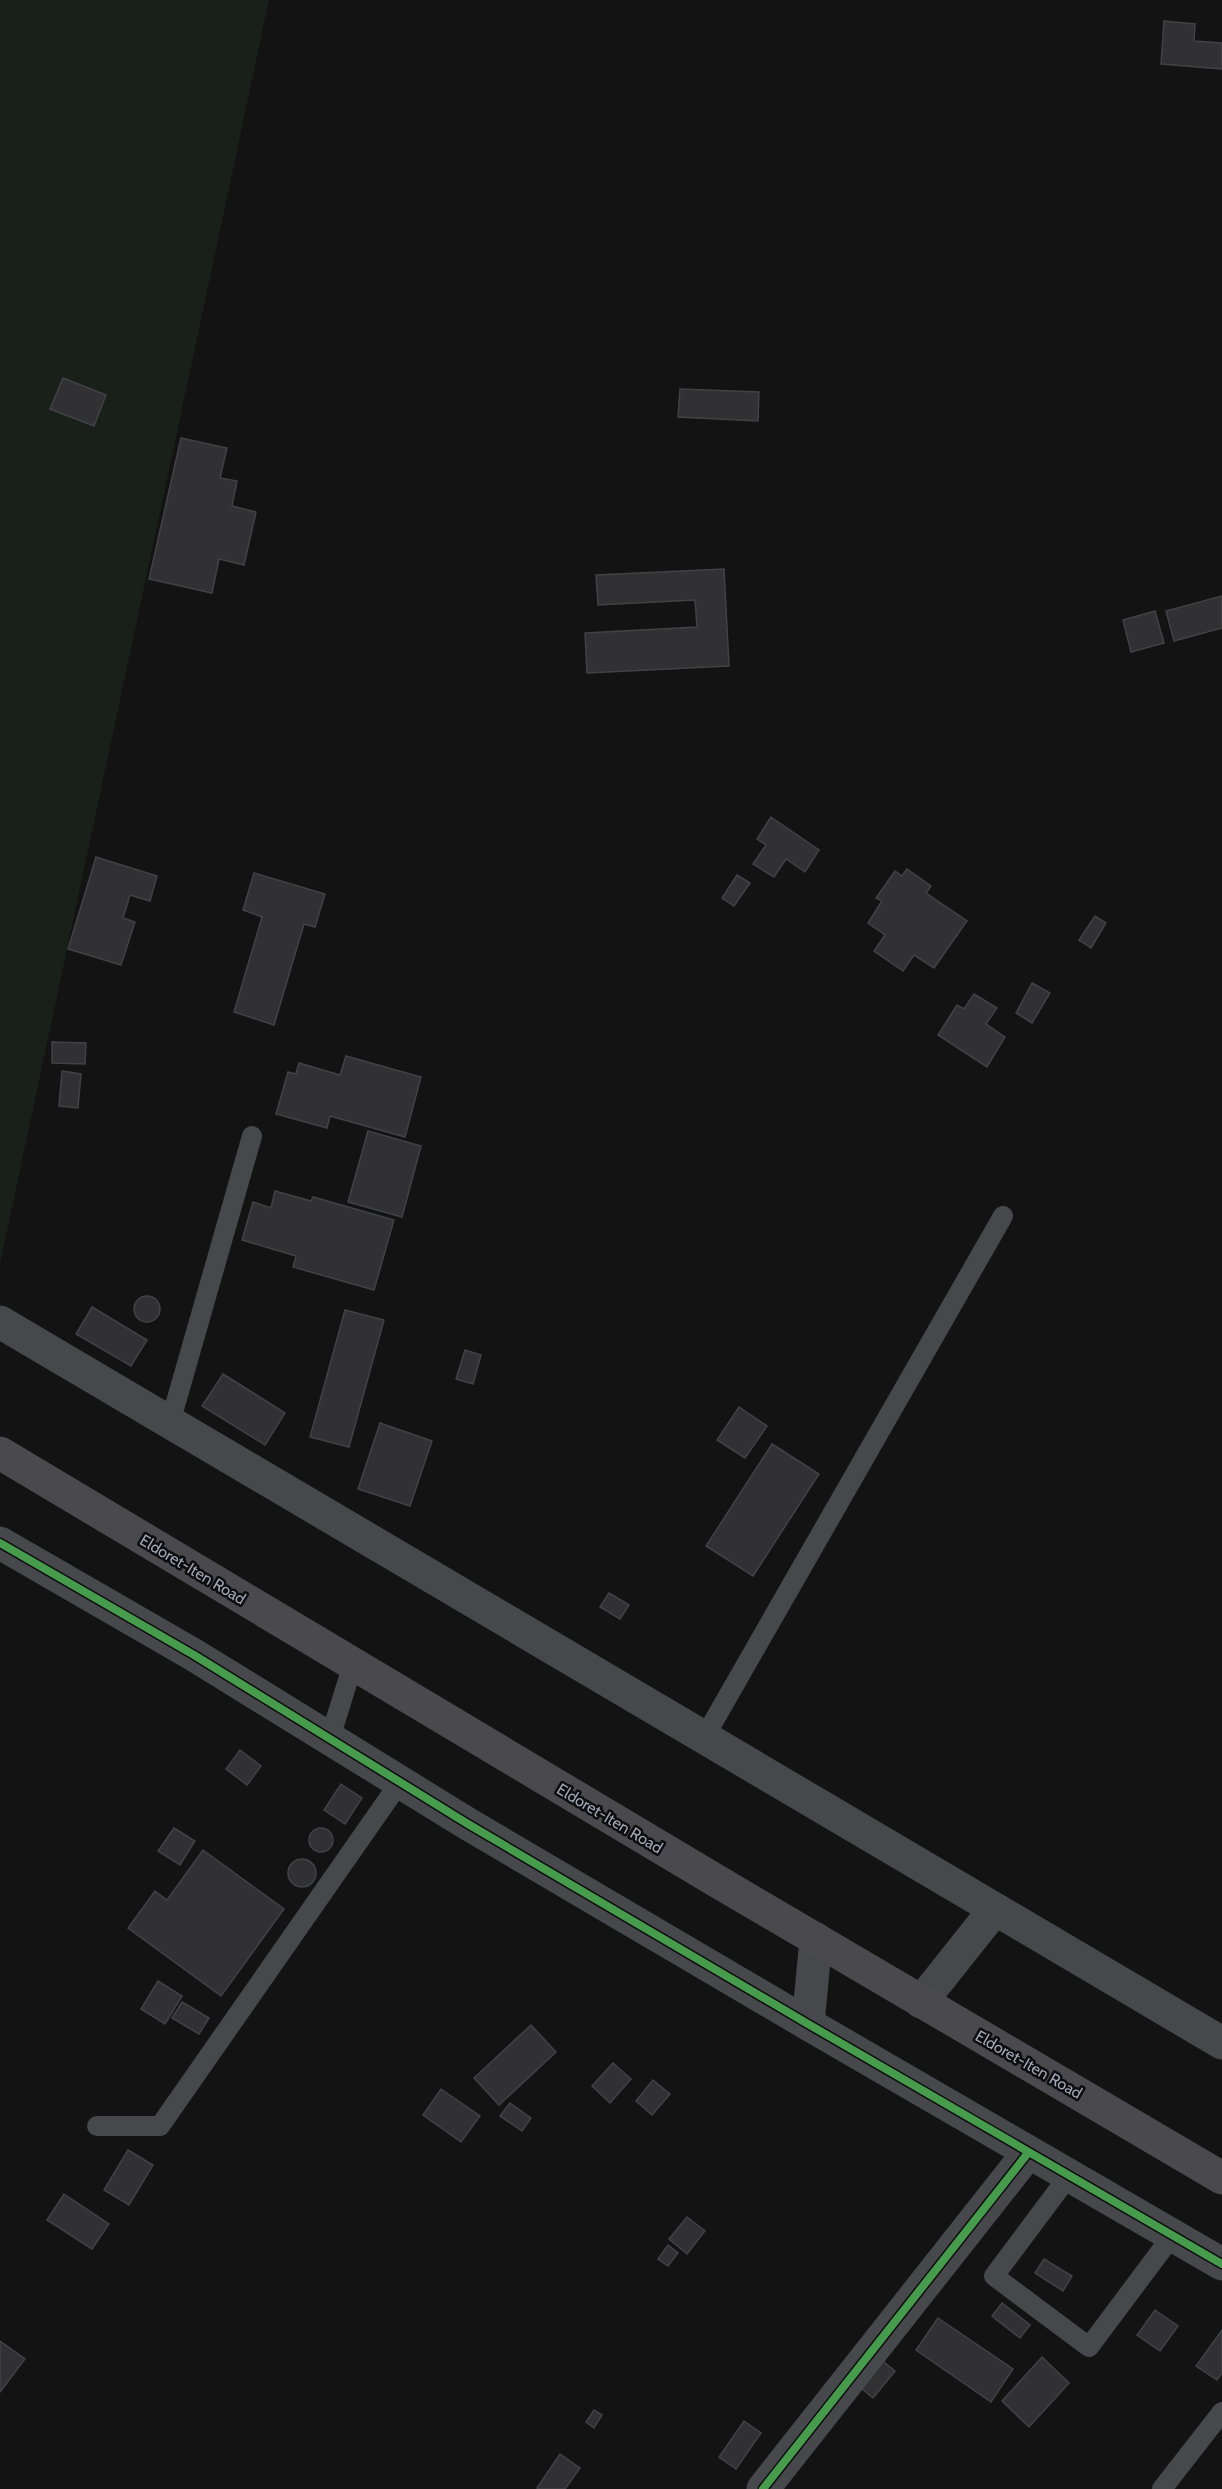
<svg xmlns="http://www.w3.org/2000/svg" width="1222" height="2489" font-family="Cabin,sans-serif">
<rect width="100%" height="100%" fill="#131313"/>
<path fill="#19201a" d="M0,0H269L0,1264Z"/>
<g fill="#313133" stroke="#414247" stroke-width="1.5">
<path d="M1164,21L1195,24L1194,41L1222,43V69L1161,64Z"/>
<path d="M63,378L106,395L94,426L50,409Z"/>
<path d="M680,389L759,392L758,421L678,417Z"/>
<path d="M181,438L227,448L220,478L237,481L232,506L256,512L244,565L219,559L212,593L149,579Z"/>
<path d="M724,569L729,666L587,673L585,633L697,627L695,600L598,605L596,575Z"/>
<path d="M1222,596V628L1174,641L1166,611Z"/>
<path d="M1155,611L1164,643L1131,652L1123,620Z"/>
<path d="M771,817L819,850L805,872L786,859L774,877L753,864L766,845L757,839Z"/>
<path d="M96,857L157,876L150,901L130,895L123,918L135,922L121,965L68,949Z"/>
<path d="M907,869L931,886L926,893L967,921L934,968L914,955L903,971L874,951L885,935L868,923L882,901L876,898L895,871L902,876Z"/>
<path d="M254,873L325,894L315,927L304,924L274,1025L234,1012L262,917L243,910Z"/>
<path d="M737,875L750,883L734,906L722,898Z"/>
<path d="M1095,916L1106,923L1091,948L1079,940Z"/>
<path d="M1032,983L1050,993L1032,1023L1016,1013Z"/>
<path d="M974,994L997,1008L986,1024L1005,1037L987,1067L938,1035L957,1005L964,1009Z"/>
<path d="M52,1042L86,1043L85,1064L52,1063Z"/>
<path d="M346,1056L421,1077L405,1137L330,1116L327,1128L276,1114L288,1072L296,1074L299,1063L340,1075Z"/>
<path d="M62,1071L81,1074L78,1108L59,1106Z"/>
<path d="M368,1131L421,1146L402,1217L348,1202Z"/>
<path d="M275,1191L311,1201L313,1197L394,1220L374,1290L293,1267L296,1256L242,1240L253,1202L271,1208Z"/>
<circle cx="147" cy="1309" r="13"/>
<path d="M92,1307L147,1340L131,1366L76,1334Z"/>
<path d="M345,1310L384,1320L349,1447L310,1437Z"/>
<path d="M465,1350L481,1355L473,1384L456,1379Z"/>
<path d="M223,1374L285,1413L265,1445L202,1406Z"/>
<path d="M739,1407L767,1426L745,1458L717,1440Z"/>
<path d="M380,1423L432,1441L410,1506L358,1489Z"/>
<path d="M772,1444L819,1474L753,1576L706,1546Z"/>
<path d="M609,1593L629,1605L620,1619L600,1607Z"/>
<path d="M240,1750L261,1766L247,1785L226,1769Z"/>
<path d="M341,1784L362,1798L345,1824L324,1810Z"/>
<circle cx="321" cy="1840" r="12"/>
<path d="M174,1828L195,1841L180,1865L158,1851Z"/>
<path d="M203,1850L284,1909L221,1996L128,1928L155,1891L167,1900Z"/>
<circle cx="302" cy="1873" r="14"/>
<path d="M158,1981L182,1996L165,2024L141,2009Z"/>
<path d="M182,2002L209,2018L199,2034L172,2018Z"/>
<path d="M531,2025L556,2052L499,2105L474,2078Z"/>
<path d="M613,2063L631,2079L610,2103L592,2086Z"/>
<path d="M653,2080L670,2094L652,2115L636,2101Z"/>
<path d="M441,2089L480,2116L461,2142L423,2115Z"/>
<path d="M510,2103L531,2118L522,2131L500,2116Z"/>
<path d="M128,2150L153,2165L129,2205L104,2190Z"/>
<path d="M64,2194L109,2224L92,2249L47,2220Z"/>
<path d="M687,2217L705,2231L687,2254L669,2239Z"/>
<path d="M668,2245L678,2253L668,2266L658,2259Z"/>
<path d="M1044,2259L1072,2276L1063,2291L1035,2273Z"/>
<path d="M1002,2303L1030,2325L1020,2338L992,2316Z"/>
<path d="M1155,2310L1178,2326L1160,2351L1137,2335Z"/>
<path d="M938,2318L1013,2369L991,2402L916,2350Z"/>
<path d="M1222,2330V2373L1217,2380L1196,2366Z"/>
<path d="M0,2341L25,2359L0,2392Z"/>
<path d="M878,2357L895,2371L873,2398L855,2383Z"/>
<path d="M1042,2357L1069,2383L1029,2427L1002,2401Z"/>
<path d="M594,2410L602,2415L594,2428L586,2422Z"/>
<path d="M744,2421L761,2433L736,2469L719,2457Z"/>
<path d="M560,2454L580,2468L565,2489H539L537,2488Z"/>
</g>
<g fill="none" stroke-linecap="round" stroke-linejoin="round">
<g stroke="#47484c" stroke-width="20">
<path d="M170,1423L252,1136"/>
<path d="M330,1738L353,1664"/>
<path d="M704,1738L1003,1216"/>
<path d="M97,2126H160L400,1782"/>
<path d="M1068,2177L994,2276L1089,2347L1172,2236"/>
<path d="M1162,2489L1222,2412"/>
</g>
<g stroke="#47484c" stroke-width="33">
<path d="M0,1322L1222,2043"/>
<path d="M0,1543L194,1655L468,1824L808,2024L1222,2264"/>
<path d="M921,2002L995,1909"/>
<path d="M808,2024L816,1939"/>
<path d="M763,2489L1028,2153"/>
</g>
<path stroke="#4a4a4e" stroke-width="33" d="M0,1453L715,1880L1222,2178"/>
<g stroke="#0d0d0f" stroke-width="11">
<g id="cycleway">
<path d="M0,1543L194,1655L468,1824L808,2024L1222,2264"/>
<path d="M763,2489L1028,2153"/>
</g>
</g>
<use href="#cycleway" stroke="#469c4c" stroke-width="8"/>
</g>
<g text-anchor="middle" stroke-width="5" stroke-linejoin="round" paint-order="stroke">
<g font-size="16" fill="#a2a7b6" stroke="#0d0d0f">
<text transform="translate(193 1569) rotate(31)" y="6">Eldoret-Iten Road</text>
<text transform="translate(610 1818) rotate(31)" y="6">Eldoret-Iten Road</text>
<text transform="translate(1029 2064) rotate(30)" y="6">Eldoret-Iten Road</text>
</g>
</g>
</svg>
